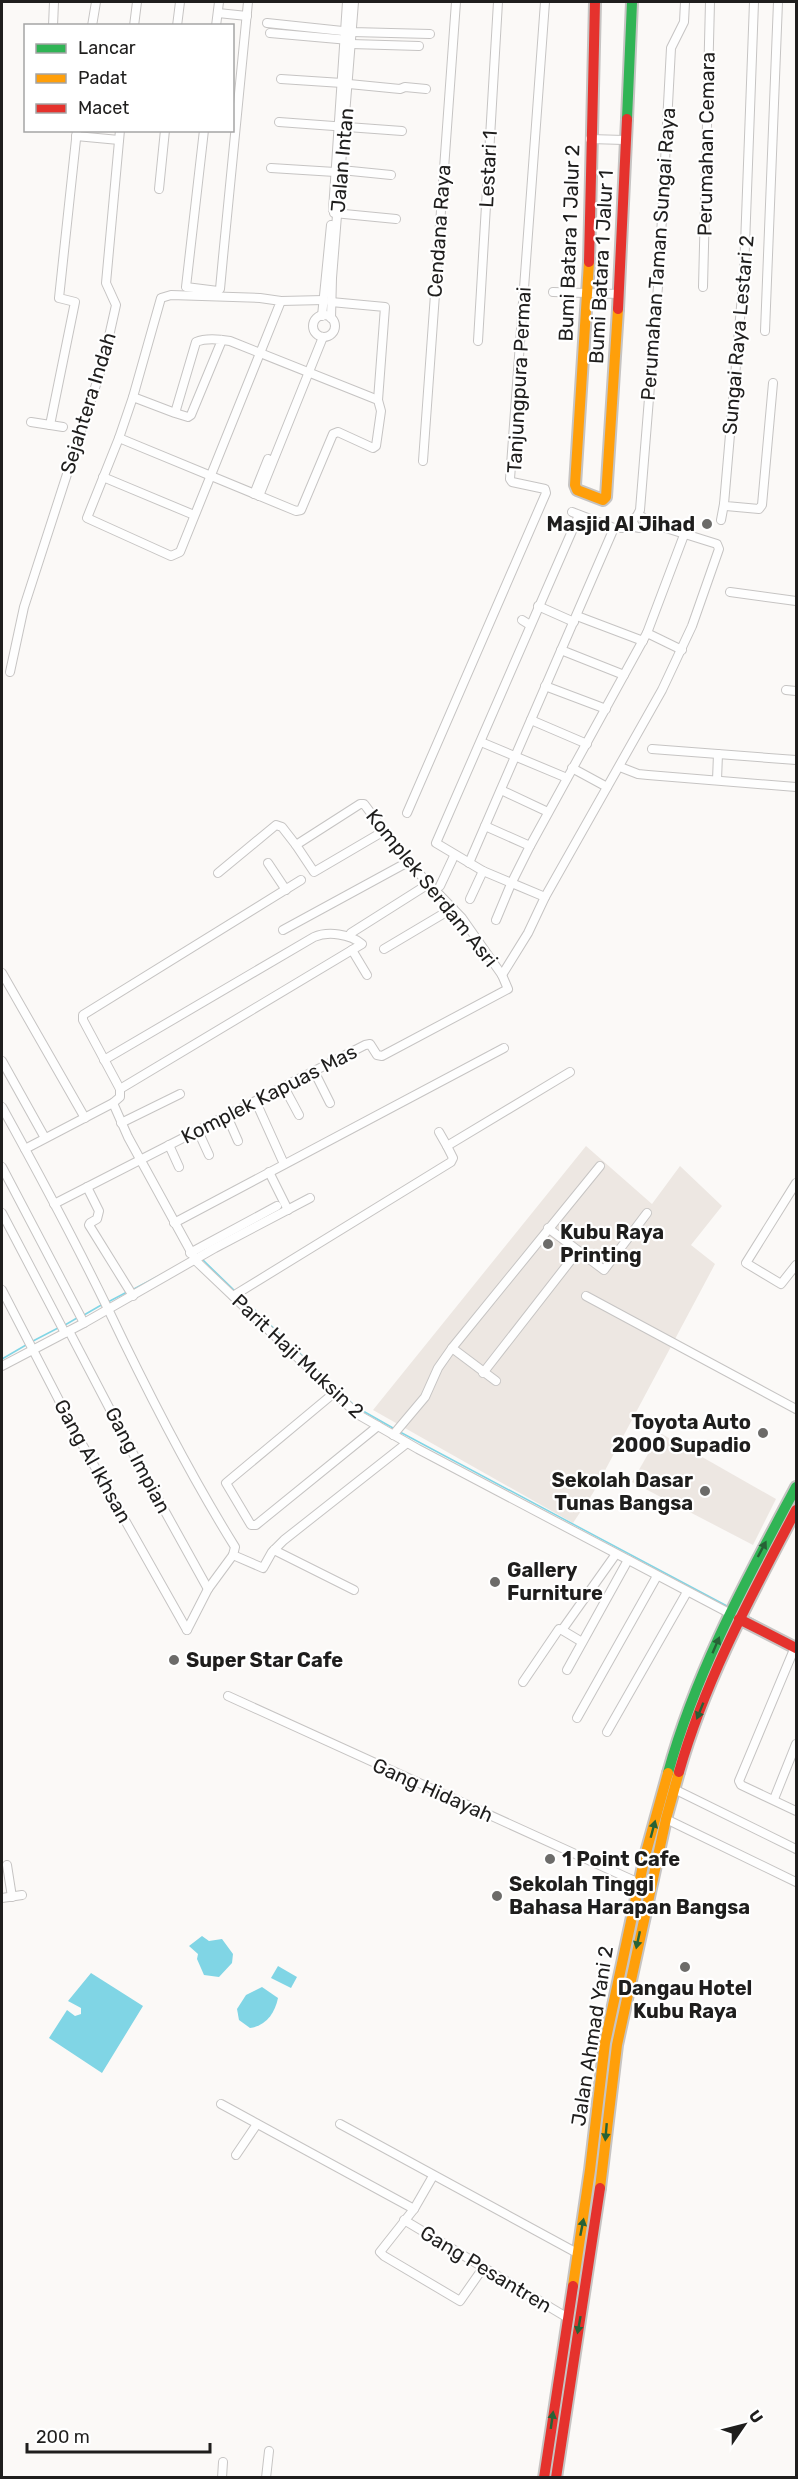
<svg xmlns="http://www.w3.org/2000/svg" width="798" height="2479" font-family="Rubik,sans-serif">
<rect width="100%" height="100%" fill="#fbf9f7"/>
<g fill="#ede7e2">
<path d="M586,1146L652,1204L680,1166L722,1206L691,1245L715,1264L593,1493L573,1523L373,1410Z"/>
<path d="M660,1433L776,1499L753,1545L632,1482Z"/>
</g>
<g fill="#80d5e5">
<path d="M202,1936L209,1941L222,1939L233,1954L232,1963L219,1977L204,1975L197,1959L198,1954L189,1946Z"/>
<path d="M278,1966L297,1977L291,1988L271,1978Z"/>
<path d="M91,1973L143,2006L102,2073L49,2038L67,2010L75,2016L81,2014V2008L68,2001Z"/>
<path d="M262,1987L278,1998C275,2013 266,2026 250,2028L239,2020L237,2009L246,1995Z"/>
</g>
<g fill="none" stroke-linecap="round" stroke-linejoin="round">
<g stroke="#80d5e5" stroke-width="1.5">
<path d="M202,1259L235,1291"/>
<path d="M132,1290L170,1270"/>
<path d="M239,1295L356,1407L393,1428"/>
<path d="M108,1302L127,1292"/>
<path d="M84,1315L103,1304"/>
<path d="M65,1325L77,1318"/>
<path d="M33,1341L58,1328"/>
<path d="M2,1359L26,1345"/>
<path d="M400,1432L727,1606"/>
<path d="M747,1616L780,1634"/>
</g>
<g stroke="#c6c4c3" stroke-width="10">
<g id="street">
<path d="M754,2L744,272L724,504L726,506L759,509L762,505L773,383"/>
<path d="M218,13L247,16"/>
<path d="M267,23L352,32L430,34"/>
<path d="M53,26L54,2"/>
<path d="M92,26L96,2"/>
<path d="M134,26L137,2"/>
<path d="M177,26L180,2"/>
<path d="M216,26L219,2"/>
<path d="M270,33L349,40"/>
<path d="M351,44L419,46"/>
<path d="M281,79L342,83"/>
<path d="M349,84L400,89L405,87L426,89"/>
<path d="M279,122L402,131"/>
<path d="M204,130L186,287L218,291L220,289L223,257L248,2"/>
<path d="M76,136L119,140"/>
<path d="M590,139L624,140"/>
<path d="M271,168L335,172"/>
<path d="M341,170L391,175"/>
<path d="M159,189L165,130"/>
<path d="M333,210L347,2"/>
<path d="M334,213L396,219"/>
<path d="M703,287L710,2"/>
<path d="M553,292L619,294"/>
<path d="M281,301L324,300"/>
<path d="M331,302L385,307L378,400"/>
<circle cx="324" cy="326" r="11"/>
<path d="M322,316L331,225"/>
<path d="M331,318L332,278L354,2"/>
<path d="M765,331L778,2"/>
<path d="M478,341L498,2"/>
<path d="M175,413L196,342C205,338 219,339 230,341L378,400L381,411L376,446L373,448L338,432L333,434L301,510L296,511L119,438L133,397L175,413L188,417L191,415L222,340"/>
<path d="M31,422L63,427"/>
<path d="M50,425L75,302L59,298L77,130"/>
<path d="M119,438L87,518L171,556L180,552L281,301L260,298L171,295L161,298L133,397"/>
<path d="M423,461L456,2"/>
<path d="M103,477L194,515"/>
<path d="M254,494L268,459"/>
<path d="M259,496L323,337"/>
<path d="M572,512L614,528"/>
<path d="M637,516L640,510L659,274L671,48L684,22L685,2"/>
<circle cx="639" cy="522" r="6"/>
<path d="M721,520L724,504"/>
<path d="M730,592L796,601"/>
<path d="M538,606L574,622"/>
<path d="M577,616L643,641"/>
<path d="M522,620L530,625"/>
<path d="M647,633L682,650"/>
<path d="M561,650L624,675"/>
<path d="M10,672L24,607L103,363L116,305L106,283L120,130"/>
<path d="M545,686L606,709"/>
<path d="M786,690L796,691"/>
<path d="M531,720L587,744"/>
<path d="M481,742L567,778"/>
<path d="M652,749L796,760"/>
<path d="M620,767L638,774L648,775L796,787"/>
<path d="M572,768L607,787"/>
<path d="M717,780L718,754"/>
<path d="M501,790L548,812"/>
<path d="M407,813L546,493L545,489L512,482L510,479L545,2"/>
<path d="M485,826L530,846"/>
<path d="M268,863L286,890"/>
<path d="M469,863L614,528H628L634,524"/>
<path d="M218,873L276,825L282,827L296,845"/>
<path d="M440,886L454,856"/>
<path d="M545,897L483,871L436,843L579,515"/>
<path d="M470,899L483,871"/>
<path d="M496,920L511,884L530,846L647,633L684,535"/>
<path d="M283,930L408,862"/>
<path d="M351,933L430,883"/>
<path d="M384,949L453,908"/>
<path d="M352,950L367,975"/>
<path d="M2,973L85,1118"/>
<path d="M502,975L528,933L545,897L662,690L692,626L719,549L717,544L653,524L644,519"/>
<path d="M104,1060L314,937C328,931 350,934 362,944L120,1089"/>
<path d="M2,1061L45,1138"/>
<path d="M314,1071L330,1103"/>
<path d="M284,1087L299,1115"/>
<path d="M256,1102L284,1164"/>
<path d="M113,1103L120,1097V1089L83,1020V1015L301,880"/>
<path d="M2,1107C39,1174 75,1241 108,1309C147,1391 187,1470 235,1547L233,1555L263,1568L272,1552L284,1540L407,1443"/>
<path d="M227,1116L238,1141"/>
<path d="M121,1123L180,1094"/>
<path d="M198,1131L209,1155"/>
<path d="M439,1132L447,1146"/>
<path d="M169,1145L179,1167"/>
<path d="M25,1149L113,1103L128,1137L196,1261L357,1414L418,1449L729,1613"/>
<path d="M2,1167L84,1323"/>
<path d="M269,1172L288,1210"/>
<path d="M796,1183L746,1263L781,1284L796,1265"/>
<path d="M87,1187L99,1211L97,1219L90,1223L89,1225L133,1296"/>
<path d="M54,1204L365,1045L370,1044L377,1055L382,1056L508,989L502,975L462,918L408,862L364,804H360L296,845L314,872L384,831"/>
<path d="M2,1213L65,1333"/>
<path d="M174,1223L504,1048"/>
<path d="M548,1228L604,1270L647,1213"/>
<path d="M190,1253L277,1206"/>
<path d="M2,1290L78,1437L187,1630"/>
<path d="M233,1296L451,1162L453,1158L447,1146L570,1072"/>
<path d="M586,1296L796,1409"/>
<path d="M69,1331L137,1461L208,1589"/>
<path d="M452,1348L496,1381"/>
<path d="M2,1366L84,1323L215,1248L310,1198"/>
<path d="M483,1373L578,1251"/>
<path d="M334,1393L226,1483L251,1525H256L378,1426"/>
<path d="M393,1435L425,1397L438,1368L452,1348L600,1166"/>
<path d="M274,1550L354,1590"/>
<path d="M187,1630L208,1589L233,1555"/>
<path d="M562,1630L582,1642"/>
<path d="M795,1647L739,1781L741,1785L796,1811"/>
<path d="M567,1670L628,1560"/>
<path d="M523,1682L559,1629L562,1630L616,1554"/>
<path d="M228,1696L639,1883"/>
<path d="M577,1718L657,1576"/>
<path d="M607,1732L687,1592"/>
<path d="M674,1789L796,1849"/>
<path d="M774,1799L796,1744"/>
<path d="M666,1819L796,1882"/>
<path d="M7,1865L12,1897"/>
<path d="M2,1898L22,1895"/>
<path d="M221,2104L414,2209L380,2252L384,2256L460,2301L483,2268"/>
<path d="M340,2124L577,2253"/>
<path d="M236,2155L257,2124"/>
<path d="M414,2209L433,2176"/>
<path d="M404,2220L568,2318"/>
<path d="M222,2478L223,2462"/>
<path d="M266,2478L269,2451"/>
</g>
</g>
<g stroke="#c6c4c3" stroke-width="14">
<g id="fast">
<path d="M627,119L632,2"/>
<path d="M668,1773C696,1671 747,1579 796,1487"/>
</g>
</g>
<g stroke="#c6c4c3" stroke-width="14">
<g id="slow">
<path d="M589,262L575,485L577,490L603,500L606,497L618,309"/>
<path d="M600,2188L617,2045L666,1819L679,1772"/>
<path d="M573,2286L590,2170L605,2043L645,1856L668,1773"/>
</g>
</g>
<g stroke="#c6c4c3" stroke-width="14">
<g id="jam">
<path d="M589,262L595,2"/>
<path d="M618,309L627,119"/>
<path d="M739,1619L796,1648"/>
<path d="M679,1772C705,1680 752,1594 796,1510"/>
<path d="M544,2478L573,2286"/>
<path d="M556,2478L600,2188"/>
</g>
</g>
<use href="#street" stroke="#fefefe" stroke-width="8"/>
<use href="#fast" stroke="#30b455" stroke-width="10"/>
<use href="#slow" stroke="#ff9f0a" stroke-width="10"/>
<use href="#jam" stroke="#e5322d" stroke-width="10"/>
</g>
<defs><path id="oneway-solid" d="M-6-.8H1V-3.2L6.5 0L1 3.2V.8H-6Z" transform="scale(1.5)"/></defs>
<g fill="#276236">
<use href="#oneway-solid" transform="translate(762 1549) rotate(-62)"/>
<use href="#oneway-solid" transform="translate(716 1645) rotate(-67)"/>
<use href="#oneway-solid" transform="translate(700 1711) rotate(112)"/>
<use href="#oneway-solid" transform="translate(653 1829) rotate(-75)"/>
<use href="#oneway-solid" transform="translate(638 1940) rotate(102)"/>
<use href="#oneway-solid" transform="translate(606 2132) rotate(95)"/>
<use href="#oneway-solid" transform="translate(582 2227) rotate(-79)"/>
<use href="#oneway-solid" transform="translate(579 2325) rotate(100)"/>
<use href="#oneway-solid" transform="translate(552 2420) rotate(-82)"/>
</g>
<g fill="#6c6b69" stroke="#fff" stroke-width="2">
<circle cx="707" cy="524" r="6"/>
<circle cx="548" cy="1244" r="6"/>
<circle cx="763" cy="1433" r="6"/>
<circle cx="705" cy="1491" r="6"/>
<circle cx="495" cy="1582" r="6"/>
<circle cx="174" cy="1660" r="6"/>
<circle cx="550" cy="1859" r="6"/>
<circle cx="497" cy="1896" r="6"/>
<circle cx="685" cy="1967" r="6"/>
</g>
<g text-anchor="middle" stroke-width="4.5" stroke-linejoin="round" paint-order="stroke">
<g font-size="20" fill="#1f1e1d" stroke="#fff">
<text transform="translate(706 144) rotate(-89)" y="7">Perumahan Cemara</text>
<text transform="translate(342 160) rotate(-85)" y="7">Jalan Intan</text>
<text transform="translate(488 169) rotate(-87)" y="7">Lestari 1</text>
<text transform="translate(439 231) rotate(-86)" y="7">Cendana Raya</text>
<text transform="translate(569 243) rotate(-88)" y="7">Bumi Batara 1 Jalur 2</text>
<text transform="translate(658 254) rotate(-86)" y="7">Perumahan Taman Sungai Raya</text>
<text transform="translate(601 267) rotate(-87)" y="7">Bumi Batara 1 Jalur 1</text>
<text transform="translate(738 335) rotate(-85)" y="7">Sungai Raya Lestari 2</text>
<text transform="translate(519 380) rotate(-87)" y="7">Tanjungpura Permai</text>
<text transform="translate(88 403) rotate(-73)" y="7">Sejahtera Indah</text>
<text transform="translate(432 888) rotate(51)" y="7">Komplek Serdam Asri</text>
<text transform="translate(269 1094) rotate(-27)" y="7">Komplek Kapuas Mas</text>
<text transform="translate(298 1356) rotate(43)" y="7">Parit Haji Muksin 2</text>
<text transform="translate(138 1460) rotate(62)" y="7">Gang Impian</text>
<text transform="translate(93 1461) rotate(61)" y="7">Gang Al Ikhsan</text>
<text transform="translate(433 1790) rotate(24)" y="7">Gang Hidayah</text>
<text transform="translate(592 2036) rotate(-81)" y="7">Jalan Ahmad Yani 2</text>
<text transform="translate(486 2269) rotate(31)" y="7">Gang Pesantren</text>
</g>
<g font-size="20" font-weight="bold" fill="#1f1e1d" stroke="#fff" text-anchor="start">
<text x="695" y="531" text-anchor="end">Masjid Al Jihad</text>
<text x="560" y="1239">Kubu Raya<tspan x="560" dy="23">Printing</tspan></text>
<text x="751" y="1429" text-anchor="end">Toyota Auto<tspan x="751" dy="23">2000 Supadio</tspan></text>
<text x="693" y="1487" text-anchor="end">Sekolah Dasar<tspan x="693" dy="23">Tunas Bangsa</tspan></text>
<text x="507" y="1577">Gallery<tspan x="507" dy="23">Furniture</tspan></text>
<text x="186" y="1667">Super Star Cafe</text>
<text x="562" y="1866">1 Point Cafe</text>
<text x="509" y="1891">Sekolah Tinggi<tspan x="509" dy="23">Bahasa Harapan Bangsa</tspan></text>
<text x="685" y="1995" text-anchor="middle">Dangau Hotel<tspan x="685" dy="23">Kubu Raya</tspan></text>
</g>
</g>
<rect width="798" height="2479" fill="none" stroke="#1f1e1d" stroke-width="6"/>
<rect x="24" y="24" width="210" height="108" fill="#ffffff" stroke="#a5a5a5" stroke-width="1.5"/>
<rect x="36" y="44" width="30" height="9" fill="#30b455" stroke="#a5a5a5" stroke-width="1.5"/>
<text x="78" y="54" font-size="18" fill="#1f1e1d">Lancar</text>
<rect x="36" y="74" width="30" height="9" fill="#ff9f0a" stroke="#a5a5a5" stroke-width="1.5"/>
<text x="78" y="84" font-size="18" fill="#1f1e1d">Padat</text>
<rect x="36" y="104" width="30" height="9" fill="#e5322d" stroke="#a5a5a5" stroke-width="1.5"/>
<text x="78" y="114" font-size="18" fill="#1f1e1d">Macet</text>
<g transform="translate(744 2425) rotate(55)" stroke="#ffffff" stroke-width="4.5" paint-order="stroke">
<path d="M0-4.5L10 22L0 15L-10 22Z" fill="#1f1e1d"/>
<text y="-9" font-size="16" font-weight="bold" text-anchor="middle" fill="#1f1e1d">U</text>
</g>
<path d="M27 2443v9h183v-9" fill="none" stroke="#1f1e1d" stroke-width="3"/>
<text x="36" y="2443" font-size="18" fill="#1f1e1d" stroke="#ffffff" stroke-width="4.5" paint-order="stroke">200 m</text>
</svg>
